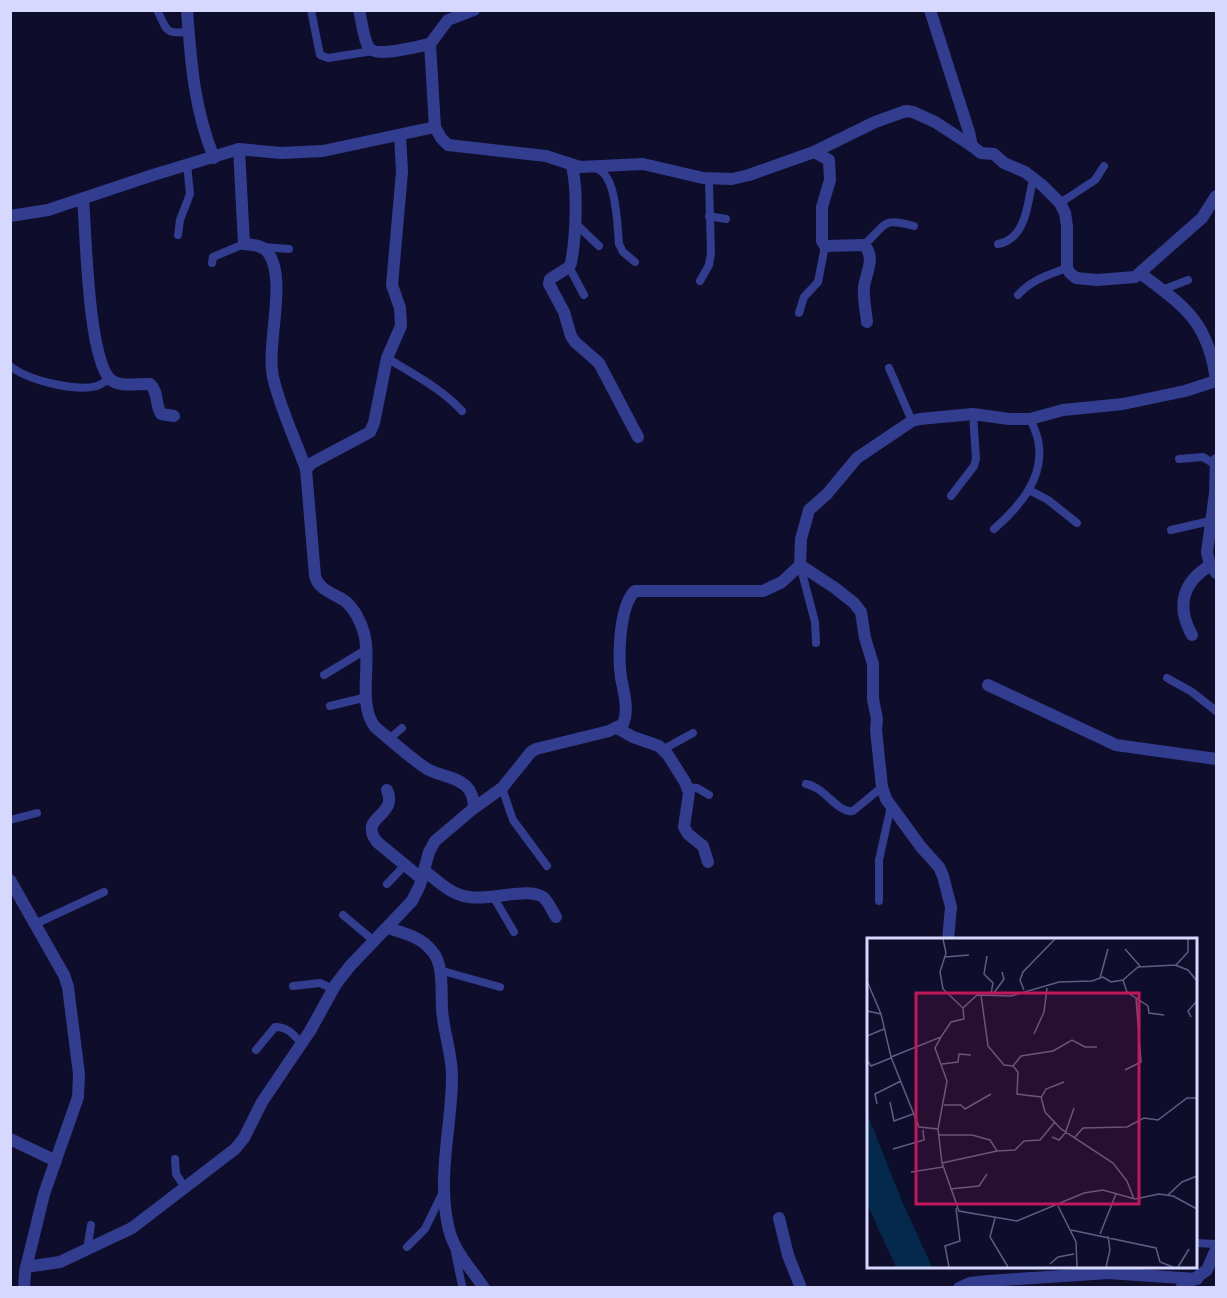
<svg xmlns="http://www.w3.org/2000/svg" width="1227" height="1298" font-family="Helvetica,sans-serif">
<rect width="100%" height="100%" fill="#0e0d2b"/>
<g fill="none" stroke-linecap="round" stroke-linejoin="round">
<g stroke="#333d8f" stroke-width="8">
<path d="M157,10C168,31 164,34 189,32"/>
<path d="M311,10L320,55L328,58L373,51"/>
<path d="M595,168C617,173 617,224 619,244L623,252L635,262"/>
<path d="M1060,203L1095,180L1104,166"/>
<path d="M709,216L726,219"/>
<path d="M574,222L599,246"/>
<path d="M178,235L180,220L190,194L187,164"/>
<path d="M998,244C1027,239 1028,201 1033,178"/>
<path d="M864,245C887,224 881,217 914,226"/>
<path d="M264,247L289,249"/>
<path d="M212,263L213,257L244,244"/>
<path d="M569,267L584,295"/>
<path d="M700,281L709,265L711,253L709,181L704,178"/>
<path d="M1162,290L1188,280"/>
<path d="M1018,295C1031,280 1048,275 1067,268"/>
<path d="M799,313L804,297L818,282L825,246"/>
<path d="M387,358C413,374 442,389 462,411"/>
<path d="M10,366C27,380 76,392 97,386C102,384 106,381 110,379"/>
<path d="M889,368L912,421"/>
<path d="M1179,459L1203,457L1216,465"/>
<path d="M1029,490L1048,500L1077,523"/>
<path d="M951,496L974,466L976,459L973,414"/>
<path d="M994,529C1018,508 1043,480 1039,446C1038,436 1034,427 1030,419"/>
<path d="M1171,530L1210,521"/>
<path d="M800,565L815,622L816,643"/>
<path d="M324,675L367,649"/>
<path d="M1167,678L1192,692L1216,711"/>
<path d="M330,706L367,697"/>
<path d="M389,739L402,728"/>
<path d="M664,749L693,733"/>
<path d="M806,784C825,787 838,814 853,811L882,787"/>
<path d="M687,787L697,788L709,795"/>
<path d="M502,788L513,820L547,866"/>
<path d="M10,820L37,813"/>
<path d="M387,884L405,865"/>
<path d="M494,898L514,932"/>
<path d="M879,901V860L891,806"/>
<path d="M343,915L374,941"/>
<path d="M35,924L104,892"/>
<path d="M439,970L500,987"/>
<path d="M293,986L320,983L333,989"/>
<path d="M256,1050L275,1027C288,1027 293,1034 302,1044"/>
<path d="M175,1159L176,1174L184,1186"/>
<path d="M1196,1243L1216,1244"/>
<path d="M407,1247L425,1229L442,1194"/>
<path d="M87,1250L91,1225"/>
<path d="M455,1252L462,1286"/>
</g>
<g stroke="#333d8f" stroke-width="12">
<path d="M187,10C191,64 194,108 214,158"/>
<path d="M359,10C362,21 363,39 369,48C377,58 418,46 430,44"/>
<path d="M435,127L441,138L448,145L546,156L580,167L643,164L703,178L732,179L749,175L814,152L875,122L906,111L913,112L935,122L972,146"/>
<path d="M400,135L402,172L392,285L400,308L401,326L387,358L374,423L370,432L312,463L306,469L315,576C319,591 334,593 345,601C354,608 361,622 364,633C372,662 357,704 375,727C392,741 409,757 427,769C440,776 455,776 466,786C472,792 474,799 474,808"/>
<path d="M239,149L244,244C253,245 264,245 269,254C287,281 266,345 273,377C280,408 295,439 306,469"/>
<path d="M814,152L829,160L830,180L822,207V241L825,246L864,245C876,257 866,273 864,287C863,299 866,311 867,322"/>
<path d="M572,166C578,191 576,237 571,263L569,267L550,279L549,284L564,312L571,336L575,342L599,363L638,437"/>
<path d="M83,199C86,235 88,356 110,379C119,388 139,383 150,384C159,392 155,405 161,414L174,416"/>
<path d="M1140,273C1185,307 1208,321 1216,380"/>
<path d="M1216,460L1215,493L1207,552L1209,561L1216,573"/>
<path d="M1192,635C1176,606 1182,582 1211,565"/>
<path d="M988,685L1116,745L1216,759"/>
<path d="M617,728L633,737L659,746L668,755L685,782L689,793L684,827L688,834L703,846L708,862"/>
<path d="M387,790C399,817 357,816 377,842L422,879"/>
<path d="M425,871C438,881 451,895 469,897C489,901 528,887 543,897C549,902 552,911 556,917"/>
<path d="M388,928C404,933 421,937 432,951C444,964 441,991 442,1008C443,1031 452,1053 452,1076C452,1128 436,1177 449,1230C455,1253 471,1268 484,1288"/>
<path d="M948,940L951,907L943,876L939,867L921,847L886,799L882,787L876,730L877,719L873,699V664L865,638L861,612L854,603L835,588L800,565L801,539L809,510L827,494L857,458L912,421L920,419L973,414L1009,419H1030L1063,410L1123,404L1185,391L1216,381"/>
<path d="M10,1139L56,1161"/>
<path d="M779,1218L788,1255L801,1288"/>
<path d="M26,1267L60,1262L132,1228L235,1149L244,1138L262,1102L310,1031L336,984L350,966L412,901L420,885L429,852L435,841L474,808L502,788L531,752L536,749L609,731L623,724C629,710 624,693 621,678C618,656 619,606 635,591H763L782,582L800,565"/>
<path d="M959,1288L970,1283L988,1281L1108,1273L1197,1279"/>
<path d="M1181,1288L1207,1270L1216,1249"/>
</g>
<g stroke="#333d8f" stroke-width="12">
<path d="M930,10L969,132L972,146L981,153L994,154L1004,163L1025,172L1042,185L1060,203L1065,213L1067,226V268L1070,273L1076,278L1097,280L1135,277L1202,218L1216,196"/>
<path d="M10,216L48,210L153,175L239,149L281,153L323,151L435,127L430,44L448,20L474,10"/>
<path d="M10,880L64,975L68,987L79,1074L78,1097L44,1194L25,1272L24,1288"/>
</g>
</g>
<g transform="translate(867 938)">
<rect width="330" height="330" fill="#0e0d2b"/>
<path d="M0,175L34,261L65,329H29L0,266Z" fill="#04294c"/>
<path fill="none" stroke="#5e5e80" stroke-width="1.5" d="M258,11L273,28M120,18L117,36L126,45L124,56M78,19L102,17M308,27L321,32L330,43M233,40L241,11M256,42L260,54L281,68L282,75L297,77M0,43L14,76M157,52L153,42L156,34L188,1M126,56L137,41L135,34M114,57L121,108L137,127L146,128L154,118L186,113L205,102L218,109H230M96,70L110,57L144,58L192,44L225,43L236,39L244,44L256,42L271,29L309,27L321,14V1M0,73L14,76L24,119L52,189L71,191L75,225L92,273L150,283L217,255L236,252L268,261L292,256L306,258L330,271M324,79L321,73L330,63M167,96L177,74L180,50M0,98L17,91M24,119L74,99L84,84L97,81L96,70L76,51L73,34L79,15L76,1M0,122L4,128L24,120M75,126L91,124L92,116L104,117M146,128L151,134L150,156L174,159L178,174L194,191L246,225L260,243L267,261M258,132L274,124L269,60M174,160L179,151L197,144M23,164L27,183L46,176M10,166L8,156L34,143M77,167H94L98,171L124,156M71,191L80,143L68,110L74,99M199,193L207,170M72,197H105L123,202L130,213L148,212L157,203L173,202L188,184M185,199L192,202L200,193M208,199L216,190L260,189L277,180L291,182L320,160H330M26,211L57,202L56,192M75,225L130,213M44,234L76,229M83,251L112,248L120,236M301,257L315,244L330,238M191,268L209,304L210,329M128,280L123,299L141,329M204,292L289,310L293,324L306,329M233,296L249,256M183,326L191,319L207,316M82,329L78,308L93,303L89,270M239,329L243,312L241,298M311,329L322,311"/>
<path fill="#c2185b" fill-opacity="0.15" stroke="#c2185b" stroke-width="3" d="M49,55H272V266H49Z"/>
<rect width="330" height="330" fill="none" stroke="#d7d8ff" stroke-width="3"/>
</g>
<rect width="1227" height="1298" fill="none" stroke="#d7d8ff" stroke-width="24"/>
</svg>
